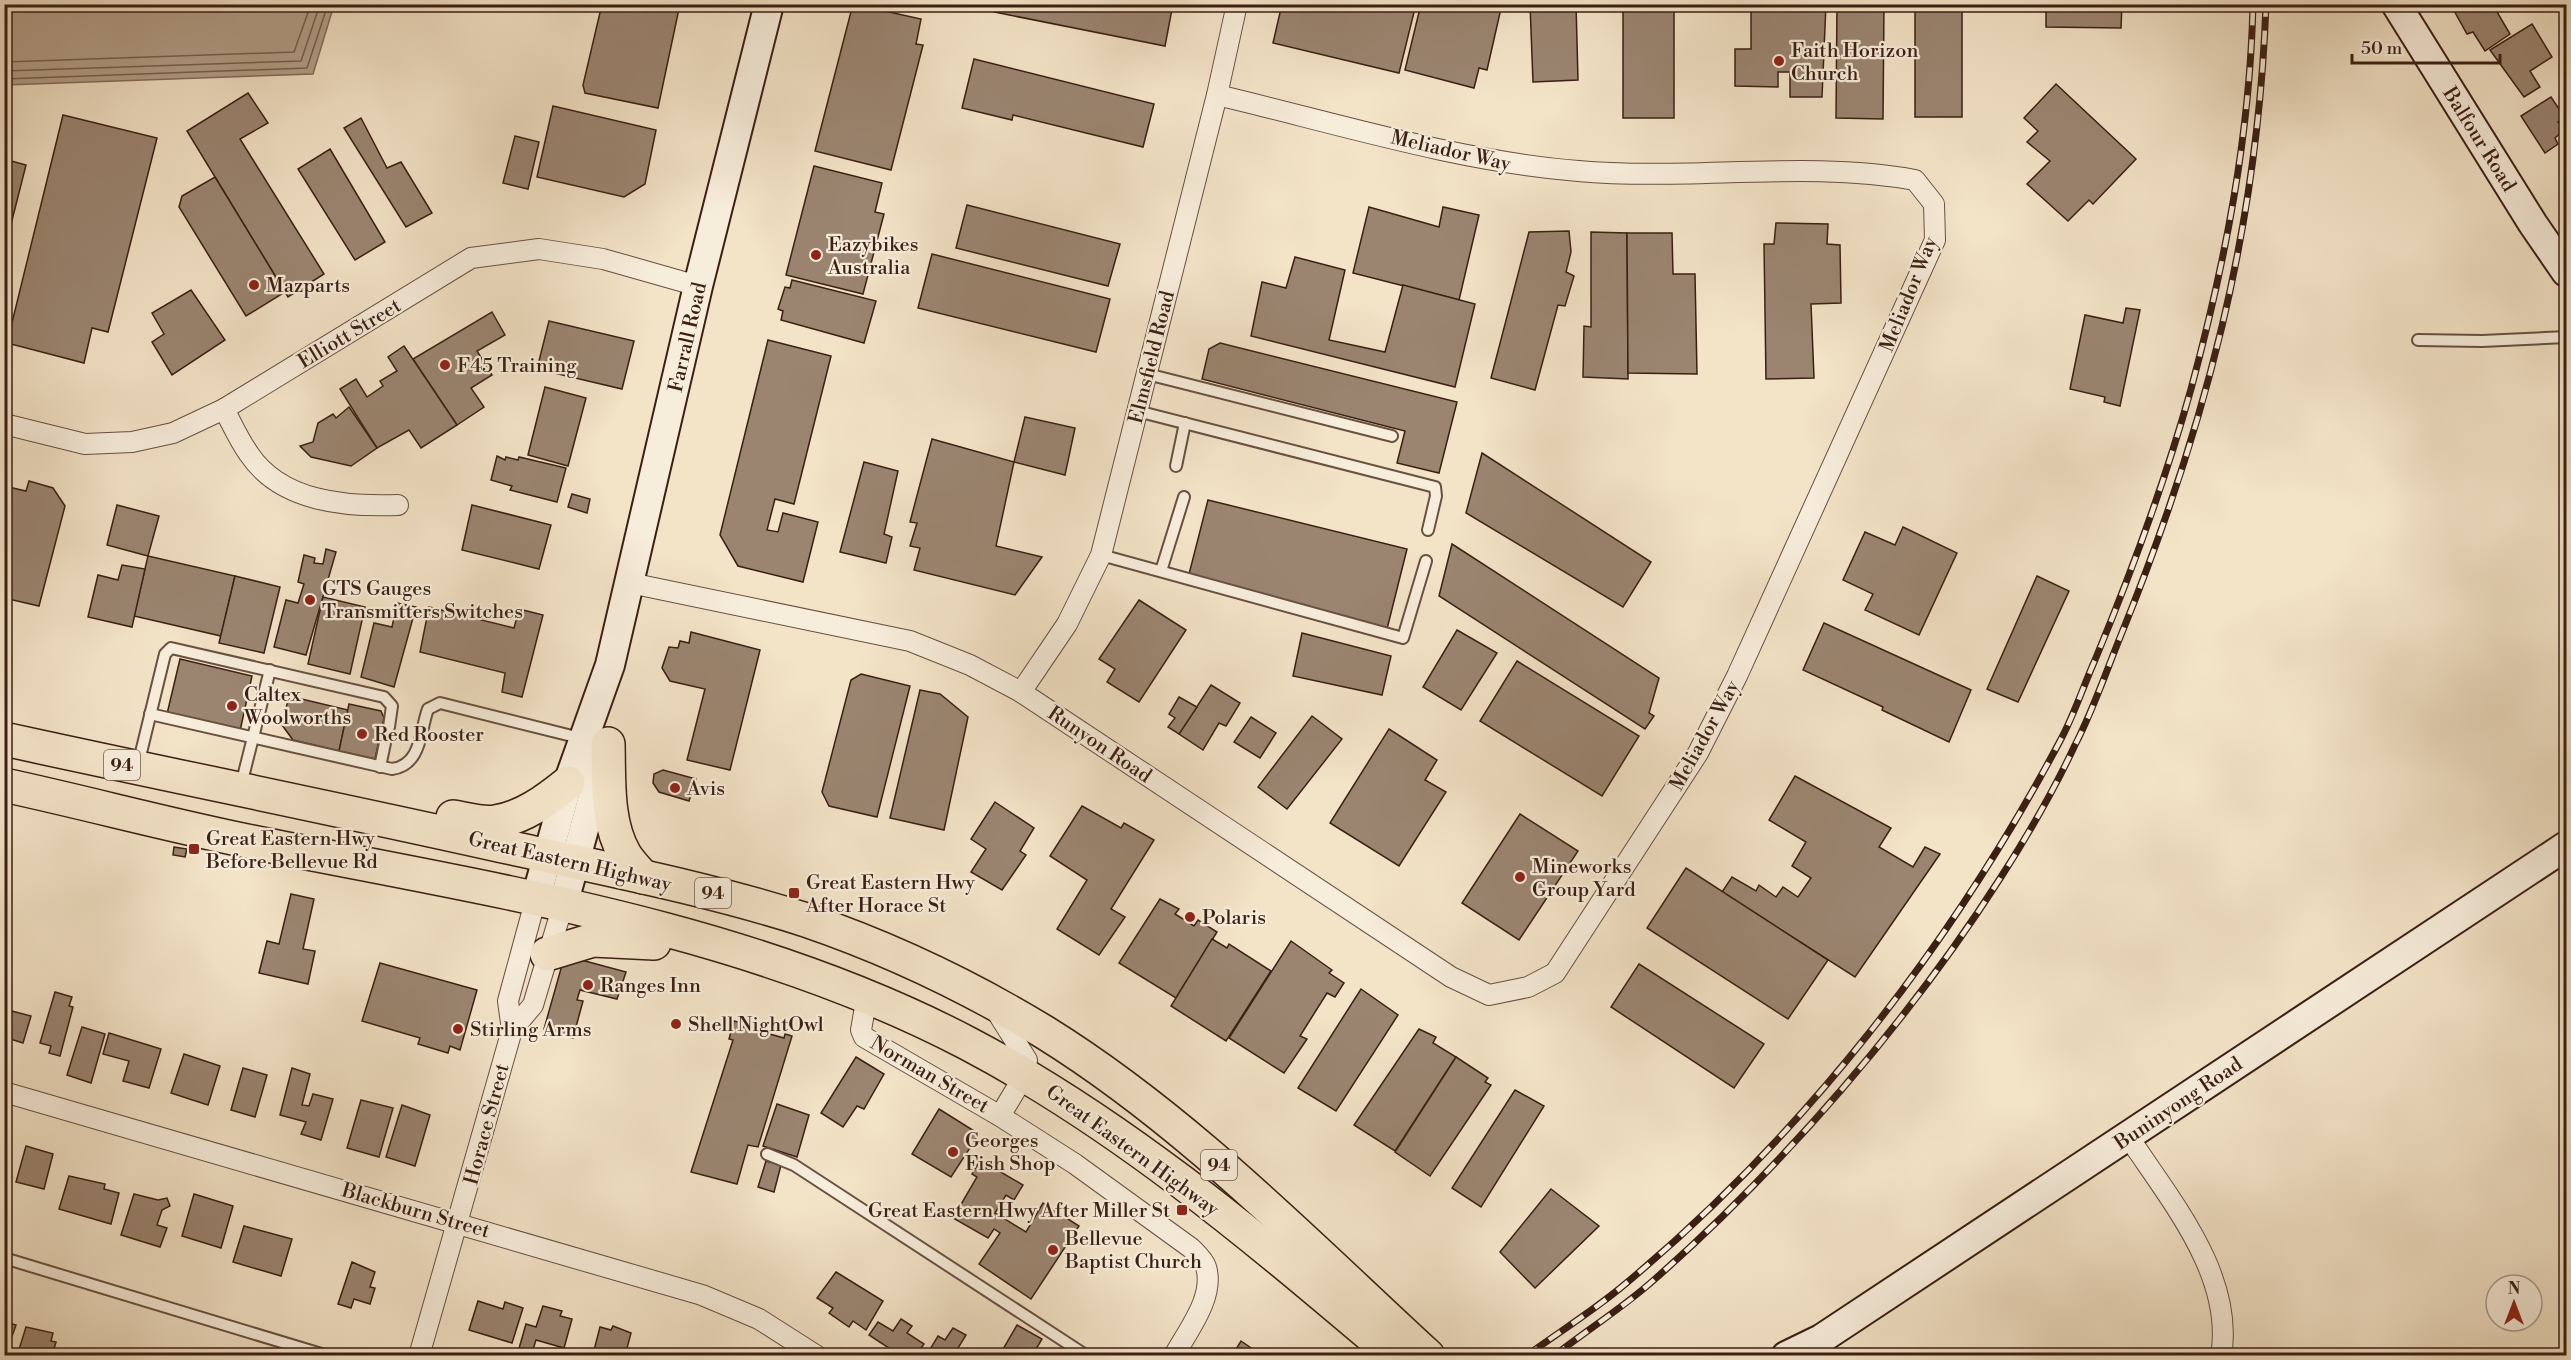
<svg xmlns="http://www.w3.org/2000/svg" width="2571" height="1360" font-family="'Libre Bodoni',serif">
<rect width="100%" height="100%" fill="#f3e3c7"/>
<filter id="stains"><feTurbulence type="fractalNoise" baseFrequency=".00333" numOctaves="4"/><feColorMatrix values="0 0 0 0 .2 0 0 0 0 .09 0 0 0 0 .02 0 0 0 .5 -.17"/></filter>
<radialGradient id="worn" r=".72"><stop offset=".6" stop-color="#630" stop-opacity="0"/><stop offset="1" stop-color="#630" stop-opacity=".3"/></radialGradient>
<path fill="#b4a08a" stroke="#846c5b" stroke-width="1.5" d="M4,5L5,4L334,5L313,74L5,85Z"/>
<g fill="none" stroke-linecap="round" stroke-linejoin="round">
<g stroke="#78604f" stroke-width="1.5">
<path d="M4,62L294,52L311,4"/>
<path d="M4,71L301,61L320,4"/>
<path d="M4,79L307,68L328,4"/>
</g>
</g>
<g fill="#9b8571" stroke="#3b1f14" stroke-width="1.5">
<path d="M602,4H680L658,108L585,93L583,85Z"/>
<path d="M853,4L921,19L916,44L923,45L891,170L815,151Z"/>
<path d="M996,4H1173L1165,46L994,12Z"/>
<path d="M1282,4H1416L1399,73L1273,43Z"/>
<path d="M1421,4H1502L1487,70L1479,68L1474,88L1405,70Z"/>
<path d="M1530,4H1576L1578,80L1533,82Z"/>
<rect x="1623" y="4" width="51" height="114"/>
<path d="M1751,4H1826L1822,97H1790V72H1778V87L1735,86V49H1751Z"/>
<path d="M1837,4H1884L1883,119L1836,118Z"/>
<rect x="1915" y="4" width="47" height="113"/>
<path d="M2046,4H2122L2121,28L2046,27Z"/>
<path d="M2457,4H2476L2480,12L2493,5L2510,34L2485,51L2473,32L2467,34L2452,7Z"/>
<path d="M2532,24L2552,57L2530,71L2540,87L2524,97L2490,50Z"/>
<path d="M974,59L1154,104L1143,147L1013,115L1012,120L962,108Z"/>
<path d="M2056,84L2136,159L2093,204L2089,200L2068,221L2027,184L2050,161L2027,142L2038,131L2024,118Z"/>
<path d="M248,93L268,123L240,139L324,274L288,297L187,131Z"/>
<path d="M2551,97L2565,118L2558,122L2564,130L2555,138L2558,144L2545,153L2521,116Z"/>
<path d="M553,106L656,130L645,184L624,197L537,177Z"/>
<path d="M63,115L157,138L108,332L92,328L84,363L7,343Z"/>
<path d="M361,118L387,168L401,162L432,213L406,227L344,128Z"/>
<path d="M515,136L539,142L528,189L503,183Z"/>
<path d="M330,149L385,242L355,260L298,169Z"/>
<path d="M4,159L26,165L4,252Z"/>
<path d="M814,166L882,183L875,212L884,214L863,294L786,275Z"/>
<path d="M215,177L285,292L246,316L179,207L182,196Z"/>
<path d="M967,205L1120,244L1108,286L956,248Z"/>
<path d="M1369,207L1439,227L1443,207L1479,215L1459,300L1353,273Z"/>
<path d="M1776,223L1828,224L1827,244L1840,245L1841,303L1811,304L1814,378L1766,379L1764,244H1774Z"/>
<path d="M1569,231L1571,252L1566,272L1574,276L1565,306L1558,305L1535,390L1491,378L1529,232Z"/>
<path d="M1591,232L1627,233L1628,379L1583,377L1584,326L1591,327Z"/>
<path d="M1627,233H1672L1673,274H1695L1697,374L1628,373Z"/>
<path d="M932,254L1110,299L1096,352L918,308Z"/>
<path d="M1295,257L1345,270L1329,340L1385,352L1403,285L1475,304L1455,387L1251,336L1262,282L1286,288Z"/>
<path d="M792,280L876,301L864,343L781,320L783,311L778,309L785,287L790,288Z"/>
<path d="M191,290L225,340L172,375L152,342L164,334L152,313Z"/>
<path d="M2126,308L2140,310L2120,406L2104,402L2105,397L2070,389L2085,315L2123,323Z"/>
<path d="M492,312L505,335L477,351L492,375L471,388L484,407L457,425L413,359Z"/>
<path d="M549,321L634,341L622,389L537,369Z"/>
<path d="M768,340L831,356L794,504L775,499L767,530L778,532L783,513L818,522L803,582L738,566L720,535Z"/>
<path d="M1220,343L1457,402L1439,473L1397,463L1405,431L1202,379L1209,349Z"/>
<path d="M404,346L457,425L421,448L409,430L377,448L340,389L356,379L367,397L383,386L380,381L397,371L388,357Z"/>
<path d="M545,387L586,398L568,466L528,455Z"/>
<path d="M349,407L377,448L351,466L311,457L300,446L313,442L318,423L333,414L336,418Z"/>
<path d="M1025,417L1075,428L1065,475L1014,462Z"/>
<path d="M932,439L1014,462L996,546L1042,557L1015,595L914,570L920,548L910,546L917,523L910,522Z"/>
<path d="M1482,453L1651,562L1623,607L1466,513Z"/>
<path d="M497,456L505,460L506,457L518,460L519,457L566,468L557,502L510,490L512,486L491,480Z"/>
<path d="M864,462L898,471L884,534L892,537L886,563L840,552Z"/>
<path d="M29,481L53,488L65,506L39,606L4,598V486L26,491Z"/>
<path d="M572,494L590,499L587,513L568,507Z"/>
<path d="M1208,500L1407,549L1387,629L1188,578Z"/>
<path d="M117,505L159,516L148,556L107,545Z"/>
<path d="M472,505L551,525L539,569L462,550Z"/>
<path d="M1903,527L1957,553L1919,635L1865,610L1873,594L1843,580L1865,532L1895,545Z"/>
<path d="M1452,544L1659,678L1649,713L1654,716L1645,729L1439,596Z"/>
<path d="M326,549L336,552L306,655L274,647L286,600L298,603L304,584L298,582L304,555L315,558L314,563L323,564Z"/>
<path d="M148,556L235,576L221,636L134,616Z"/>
<path d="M122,565L145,569L132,627L88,617L98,575L118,580Z"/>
<path d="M235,576L280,587L264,653L219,643Z"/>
<path d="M2037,576L2069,591L2018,702L1987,689Z"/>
<path d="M323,597L365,607L350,674L308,664Z"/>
<path d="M1139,600L1186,630L1139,702L1107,682L1115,669L1099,659Z"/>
<path d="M397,603L416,607L394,687L361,677L374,623L392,627Z"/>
<path d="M429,607L514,628L519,609L543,615L522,697L502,692L505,673L420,652Z"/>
<path d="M1824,623L1971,690L1949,742L1882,710L1883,707L1803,670Z"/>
<path d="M1457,630L1497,653L1461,710L1423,687Z"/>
<path d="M691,632L760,650L730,770L687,760L705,689L670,681L662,668L669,647L678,648L680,641L689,643Z"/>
<path d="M1302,633L1391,656L1382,695L1293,676Z"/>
<path d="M180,659L252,676L240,731L167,714Z"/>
<path d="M1517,661L1639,736L1602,796L1480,721Z"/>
<path d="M861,674L910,686L877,817L829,806L822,792L851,680Z"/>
<path d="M1211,685L1240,703L1226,726L1219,723L1203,750L1179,734Z"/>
<path d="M920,690L940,694L968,717L944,830L890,818Z"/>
<path d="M289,696L348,710L339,751L293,740L282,725Z"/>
<path d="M1179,697L1197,707L1179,734L1168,727L1175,718L1169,714Z"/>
<path d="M349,704L381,711L384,718L375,759L339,751Z"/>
<path d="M1312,716L1342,739L1287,809L1258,787Z"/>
<path d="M1251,717L1276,733L1260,758L1234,742Z"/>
<path d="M382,726L394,729L390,744L379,741Z"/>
<path d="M1389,729L1437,760L1425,780L1446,792L1399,866L1330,823Z"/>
<path d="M663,770L696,779L689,801L659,792L653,783L654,774Z"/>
<path d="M1795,776L1891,828L1879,847L1913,867L1925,847L1940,854L1855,977L1722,892L1732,877L1756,891L1759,885L1776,897L1783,887L1798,897L1811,878L1792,866L1806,842L1769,820Z"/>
<path d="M995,802L1034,828L1020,851L1026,855L1002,890L971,872L986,849L971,839Z"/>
<path d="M1082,806L1121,828L1124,823L1154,840L1111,909L1125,917L1099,955L1057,929L1087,880L1050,856Z"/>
<path d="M1520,814L1578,851L1519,940L1462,903Z"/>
<path d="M174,847L187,849L185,857L173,855Z"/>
<path d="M1686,868L1828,960L1788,1019L1647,928Z"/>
<path d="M291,894L314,899L303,949L315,951L308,984L259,973L267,941L279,944Z"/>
<path d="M1160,899L1179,909L1175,914L1194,926L1198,920L1217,932L1176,998L1119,963Z"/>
<path d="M1212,939L1227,948L1229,944L1271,971L1226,1041L1171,1006Z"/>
<path d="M1291,941L1332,970L1329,973L1344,983L1335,997L1327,993L1300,1036L1307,1039L1284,1073L1229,1038Z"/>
<path d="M574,958L626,972L617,999L580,990L577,1000L583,1001L573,1038L544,1029L562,965Z"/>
<path d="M380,963L477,990L460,1050L450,1046L448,1053L418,1044L420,1038L362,1021Z"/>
<path d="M1639,964L1764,1044L1734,1088L1611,1007Z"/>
<path d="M1361,989L1398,1015L1336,1111L1298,1088Z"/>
<path d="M55,992L72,997L69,1006L73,1007L60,1056L49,1053L51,1046L40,1043Z"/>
<path d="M4,1009L31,1016L23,1043L4,1037Z"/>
<path d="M734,1021L742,1023L741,1026L784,1038L785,1034L792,1036L758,1147L748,1145L737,1184L691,1172L733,1040L729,1039Z"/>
<path d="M82,1027L105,1034L91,1083L67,1075Z"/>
<path d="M1419,1029L1436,1037L1433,1043L1456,1057L1395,1151L1354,1125Z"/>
<path d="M109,1033L161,1049L149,1088L123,1081L129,1061L103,1054Z"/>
<path d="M184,1054L220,1066L208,1105L171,1093Z"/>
<path d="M856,1057L884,1074L864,1109L857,1106L843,1127L821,1113Z"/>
<path d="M1456,1057L1488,1078L1485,1082L1491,1085L1430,1176L1395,1152Z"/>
<path d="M243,1068L267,1075L255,1117L231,1110Z"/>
<path d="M292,1068L310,1074L302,1105L309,1106L313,1094L333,1099L321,1140L301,1134L306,1122L280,1115Z"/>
<path d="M1515,1090L1544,1106L1481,1207L1452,1188Z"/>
<path d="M361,1100L393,1108L379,1157L347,1148Z"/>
<path d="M777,1104L809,1115L797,1157L763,1146Z"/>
<path d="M402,1105L430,1115L415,1166L386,1157Z"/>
<path d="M939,1109L979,1134L951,1177L912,1154Z"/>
<path d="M26,1146L53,1154L44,1189L16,1182Z"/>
<path d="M980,1160L1023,1185L1014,1200L1006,1195L995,1213L1026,1232L1043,1203L1079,1226L1031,1299L979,1264L1000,1233L994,1229L988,1238L953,1218L977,1177L972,1174Z"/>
<path d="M766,1161L781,1165L774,1192L758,1187Z"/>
<path d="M69,1176L105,1184L104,1189L119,1193L111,1224L59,1209Z"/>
<path d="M1551,1189L1599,1226L1535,1288L1500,1252Z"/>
<path d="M134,1194L158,1200L167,1198L170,1206L162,1210L157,1225L167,1228L160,1247L121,1235Z"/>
<path d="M194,1194L233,1206L221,1248L182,1236Z"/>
<path d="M244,1226L292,1239L281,1276L233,1262Z"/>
<path d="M352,1262L375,1272L370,1287L375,1288L370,1304L354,1299L351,1308L338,1304Z"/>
<path d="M836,1272L883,1301L866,1330L853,1321L849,1327L829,1313L833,1308L817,1298Z"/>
<path d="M478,1301L503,1309L505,1302L523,1308L512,1343L469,1330Z"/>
<path d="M543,1306L562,1311L560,1316L572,1319L564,1348L536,1340L531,1356L518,1352L526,1324L536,1327Z"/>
<path d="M901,1319L912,1326L907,1333L924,1344L916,1356H896L890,1352L892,1350L869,1335L878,1322L893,1331Z"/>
<path d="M4,1322L16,1325L5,1356H4Z"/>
<path d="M1017,1325L1042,1339L1032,1356H999Z"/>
<path d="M613,1326L631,1333L625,1356L593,1354L600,1327L611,1330Z"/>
<path d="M26,1327L53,1333L51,1341L56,1342L52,1356H17Z"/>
<path d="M953,1328L966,1335L958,1348L971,1356H926L938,1336L945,1340Z"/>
<path d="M1241,1341L1263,1356L1233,1354Z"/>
</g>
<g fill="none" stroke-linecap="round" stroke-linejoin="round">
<g stroke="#695041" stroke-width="14">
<g id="lane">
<path d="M2418,340L2482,341L2566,337"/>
<path d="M1147,374L1392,436"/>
<path d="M1137,411L1435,487L1436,496L1428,530"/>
<path d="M1176,466L1185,423"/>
<path d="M1101,555L1403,638L1426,561"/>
<path d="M1161,571L1184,497"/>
<path d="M150,714L392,769C422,765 420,730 428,709L440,703L584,739"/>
<path d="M138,765L165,654L171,648L384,697L392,706L389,727"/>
<path d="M380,767L385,743"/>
<path d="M241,785L270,670"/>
<path d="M767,1154L794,1165L1087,1356"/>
<path d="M4,1258L328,1356"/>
</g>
</g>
<g stroke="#695041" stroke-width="22">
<g id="street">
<path d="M224,409C232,424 239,440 249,454C281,502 346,507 398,505"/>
<path d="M4,424L85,444L132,442L173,433L224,409L471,258L539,249L603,259L698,286"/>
<path d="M630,583L910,641L970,665L1021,692L1451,977L1489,995L1528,987L1555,973L1698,753L1737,676L1935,240L1934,204L1915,180C1807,160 1688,181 1578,171C1456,161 1336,123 1217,95"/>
<path d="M1021,692L1067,624L1101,555L1217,95L1237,4"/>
<path d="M867,996L861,1030L864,1037L1000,1116L1075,1164L1191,1248C1196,1253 1204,1260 1206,1267C1215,1297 1188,1330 1174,1356"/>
<path d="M995,1009L1027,1060L1025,1074L1000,1116"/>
<path d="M512,1030L508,1001L536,898"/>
<path d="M4,1092L702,1295L759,1319L817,1356"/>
<path d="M2128,1136C2169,1199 2235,1275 2221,1356"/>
<path d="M419,1356L512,1030L533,1005L563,905"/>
</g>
</g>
<g stroke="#3b1f14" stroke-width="32">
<g id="secondary">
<path d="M2396,4L2533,224L2566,272"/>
<path d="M536,898L568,783L610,665L698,286L769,4"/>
<path d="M563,905L604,757"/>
<path d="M1786,1356L1821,1339L2566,846"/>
</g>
</g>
<g stroke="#3b1f14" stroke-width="36">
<g id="highway">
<path d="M4,739C173,776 343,810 512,848C610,870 710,889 806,920C888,948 970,987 1044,1032C1186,1120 1305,1243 1428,1356"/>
<path d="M608,744C609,780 606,823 625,855C630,863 637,870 643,877"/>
<path d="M4,785C92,804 179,828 267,845C504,892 751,930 967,1043C1125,1126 1260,1242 1395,1356"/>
<path d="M453,817C466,819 482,824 495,822C523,818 547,800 568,783"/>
<path d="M547,954L593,940L654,943"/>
</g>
</g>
<use href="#lane" stroke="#f7eddb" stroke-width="10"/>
<use href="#street" stroke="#f7eddb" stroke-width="20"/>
<use href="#secondary" stroke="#f7eddb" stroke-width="28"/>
<use href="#highway" stroke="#f3e3c7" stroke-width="33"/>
<g stroke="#3b1f14" stroke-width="7">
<g id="rail">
<path d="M1526,1356C1559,1332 1593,1311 1624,1285C1803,1136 1951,946 2060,741C2074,715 2083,687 2095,660C2132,571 2165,482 2191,389C2225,263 2250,136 2253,4"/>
<path d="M1554,1356C1587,1330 1624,1307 1655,1279C1783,1166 1909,1021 2001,877C2028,835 2054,790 2075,745C2093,710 2106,672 2121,635C2205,429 2258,228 2266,4"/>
</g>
</g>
<use href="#rail" stroke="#f7eddb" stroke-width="4.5" stroke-dasharray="14" stroke-linecap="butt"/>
</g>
<g fill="#8f2418" stroke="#f7eddb" stroke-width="2">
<circle cx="1779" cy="61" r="6"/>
<circle cx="816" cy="255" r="6"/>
<circle cx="254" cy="285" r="6"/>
<circle cx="445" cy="365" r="6"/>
<circle cx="310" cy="600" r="6"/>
<circle cx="232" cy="706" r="6"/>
<circle cx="362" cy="734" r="6"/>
<circle cx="675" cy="788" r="6"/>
<rect x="188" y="843" width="12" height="12" rx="3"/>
<circle cx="1520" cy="877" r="6"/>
<rect x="788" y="887" width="12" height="12" rx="3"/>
<circle cx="1190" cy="917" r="6"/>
<circle cx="588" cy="985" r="6"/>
<circle cx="676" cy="1024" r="6"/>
<circle cx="458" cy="1029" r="6"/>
<circle cx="953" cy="1152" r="6"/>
<rect x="1176" y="1204" width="12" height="12" rx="3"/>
<circle cx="1053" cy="1250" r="6"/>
</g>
<g text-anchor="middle" stroke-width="4.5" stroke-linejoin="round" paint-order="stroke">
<g fill="#f7eddb" stroke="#735d50" stroke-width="1.5">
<rect x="104" y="750" width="36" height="30" rx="4.5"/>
<rect x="695" y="878" width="36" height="30" rx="4.5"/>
<rect x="1201" y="1150" width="36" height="30" rx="4.5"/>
</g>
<g font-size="18" font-weight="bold" fill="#3b1f14">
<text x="122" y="771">94</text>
<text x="713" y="899">94</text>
<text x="1219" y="1171">94</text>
</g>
<g font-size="20" fill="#3b1f14" stroke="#f7eddb" text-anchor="start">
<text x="1791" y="57">Faith Horizon<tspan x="1791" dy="23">Church</tspan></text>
<text x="828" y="251">Eazybikes<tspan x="828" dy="23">Australia</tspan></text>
<text x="266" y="292">Mazparts</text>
<text x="457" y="372">F45 Training</text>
<text x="322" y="595">GTS Gauges<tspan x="322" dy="23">Transmitters Switches</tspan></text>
<text x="244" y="701">Caltex<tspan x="244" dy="23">Woolworths</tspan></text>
<text x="374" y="741">Red Rooster</text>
<text x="687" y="795">Avis</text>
<text x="206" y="845">Great Eastern Hwy<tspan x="206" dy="23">Before Bellevue Rd</tspan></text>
<text x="1532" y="873">Mineworks<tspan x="1532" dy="23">Group Yard</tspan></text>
<text x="806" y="889">Great Eastern Hwy<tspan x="806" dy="23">After Horace St</tspan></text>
<text x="1202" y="924">Polaris</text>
<text x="600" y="992">Ranges Inn</text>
<text x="688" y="1031">Shell NightOwl</text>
<text x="470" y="1036">Stirling Arms</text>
<text x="965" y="1147">Georges<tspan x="965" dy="23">Fish Shop</tspan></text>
<text x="1170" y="1217" text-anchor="end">Great Eastern Hwy After Miller St</text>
<text x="1065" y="1245">Bellevue<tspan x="1065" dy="23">Baptist Church</tspan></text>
</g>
<g font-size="20" fill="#3b1f14" stroke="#f7eddb">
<text transform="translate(2480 139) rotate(58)" y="7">Balfour Road</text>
<text transform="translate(1451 150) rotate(13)" y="7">Meliador Way</text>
<text transform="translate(1908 294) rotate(-68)" y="7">Meliador Way</text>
<text transform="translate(349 333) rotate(-31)" y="7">Elliott Street</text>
<text transform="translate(687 337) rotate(-77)" y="7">Farrall Road</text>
<text transform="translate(1151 357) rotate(-76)" y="7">Elmsfield Road</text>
<text transform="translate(1704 735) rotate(-61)" y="7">Meliador Way</text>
<text transform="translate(1100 744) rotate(34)" y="7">Runyon Road</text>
<text transform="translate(570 861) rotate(13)" y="7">Great Eastern Highway</text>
<text transform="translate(930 1074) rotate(30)" y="7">Norman Street</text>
<text transform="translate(2178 1103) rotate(-34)" y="7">Buninyong Road</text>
<text transform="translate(486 1124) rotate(-75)" y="7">Horace Street</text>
<text transform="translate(1133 1150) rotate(36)" y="7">Great Eastern Highway</text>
<text transform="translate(416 1210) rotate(16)" y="7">Blackburn Street</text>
</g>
</g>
<rect width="2571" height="1360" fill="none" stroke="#f3e3c7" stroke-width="24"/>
<rect x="6" y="6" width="2559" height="1348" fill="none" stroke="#3b1f14" stroke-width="3"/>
<rect x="12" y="12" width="2547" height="1336" fill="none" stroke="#3b1f14" stroke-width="1.5"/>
<g transform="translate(2514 1303)"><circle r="28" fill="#f7eddb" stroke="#ac9b8b" stroke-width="1.5"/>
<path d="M0-4.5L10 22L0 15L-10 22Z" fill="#8f2418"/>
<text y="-9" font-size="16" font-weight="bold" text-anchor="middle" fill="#3b1f14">N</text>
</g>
<path d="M2352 54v9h148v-9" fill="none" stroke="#3b1f14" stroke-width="3"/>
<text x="2361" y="54" font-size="18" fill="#3b1f14" stroke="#f7eddb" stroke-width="4.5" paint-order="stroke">50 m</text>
<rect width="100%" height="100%" filter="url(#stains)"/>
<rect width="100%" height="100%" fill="url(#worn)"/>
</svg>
